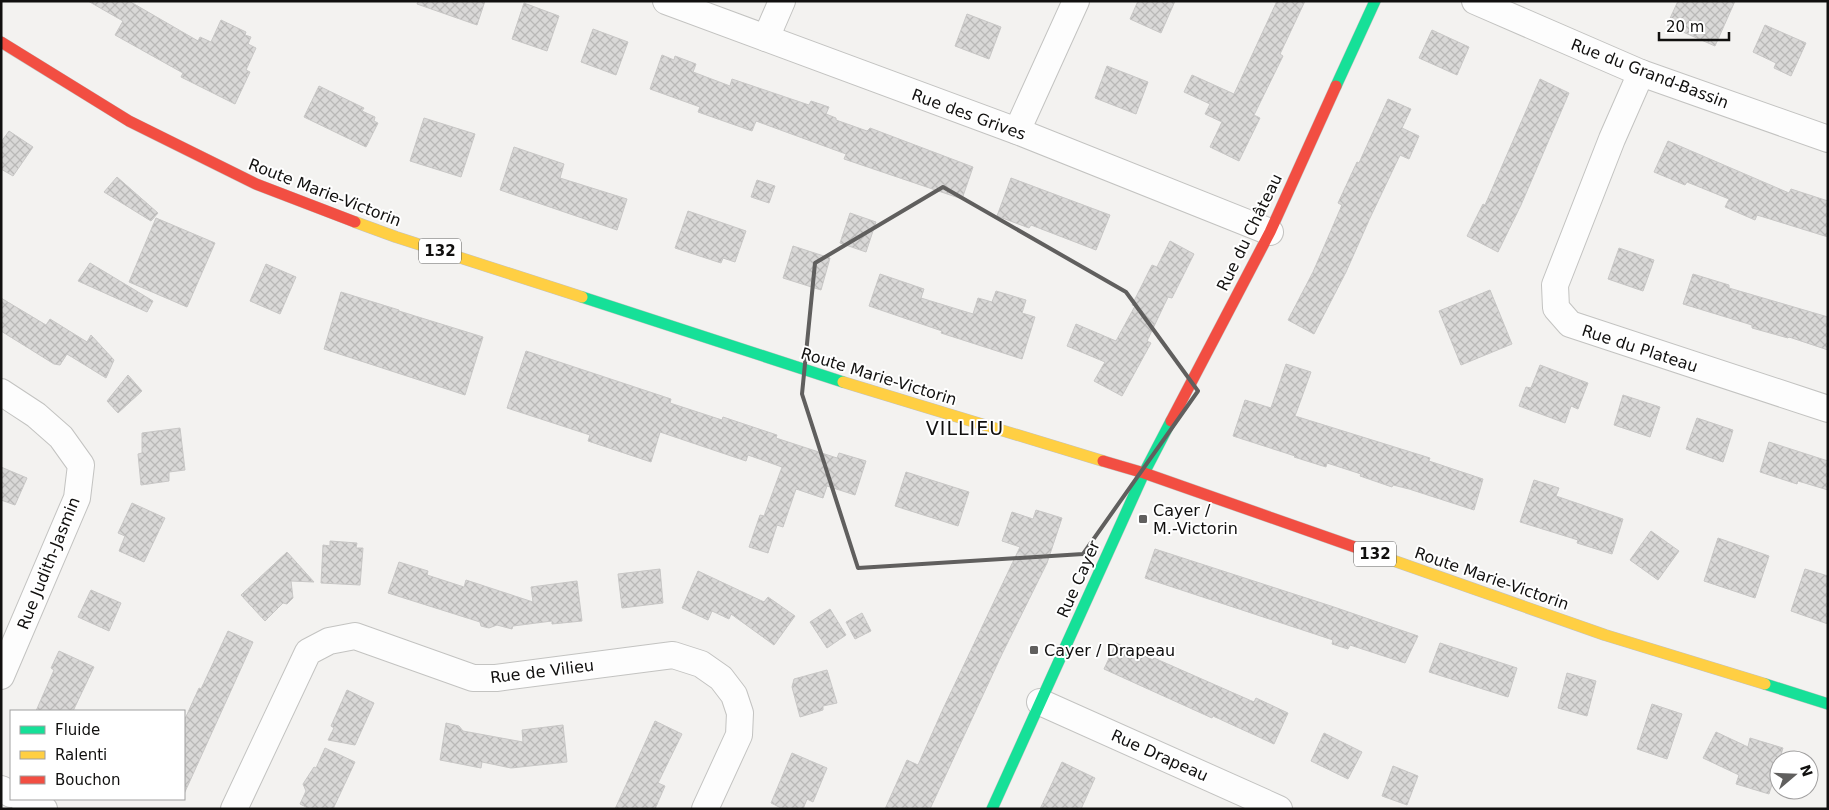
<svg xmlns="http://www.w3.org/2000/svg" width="1829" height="810" font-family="'DejaVu Sans',sans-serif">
<defs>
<pattern id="building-cross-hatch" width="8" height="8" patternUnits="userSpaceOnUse" patternTransform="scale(1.25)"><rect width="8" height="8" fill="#d9d8d7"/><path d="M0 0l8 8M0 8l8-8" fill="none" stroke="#b9b8b7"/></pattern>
</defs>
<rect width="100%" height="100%" fill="#f3f2f0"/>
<g fill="url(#building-cross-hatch)" stroke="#c8c7c6">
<path d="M88,1H129L198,41L200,37L211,42L221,20L246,32L245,35L251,37L248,44L256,48L246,70L250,72L235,104L181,77L183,73L115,35L123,21Z"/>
<path d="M418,1H485L477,25L417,4Z"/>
<path d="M1138,1H1175L1161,33L1130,19Z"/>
<path d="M1277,1H1305L1280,54L1283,56L1254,115L1260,118L1239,161L1210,147L1222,122L1205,114L1210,104L1184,92L1192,75L1234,94Z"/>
<path d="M1678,1H1735L1715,46L1667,25Z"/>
<path d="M524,3L559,16L547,51L512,39Z"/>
<path d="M967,14L1001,27L989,59L955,46Z"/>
<path d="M1765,25L1806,43L1791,76L1774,68L1776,63L1753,52Z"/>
<path d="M593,29L628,42L616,75L581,62Z"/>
<path d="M1432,30L1469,47L1457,75L1419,58Z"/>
<path d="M662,55L674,60L675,56L696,64L693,72L730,86L732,79L809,105L811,101L829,107L826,114L836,118V120L867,131L870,128L973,167L962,199L844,159L846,154L756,121L752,131L698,112L700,107L650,89Z"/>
<path d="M1107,66L1148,82L1136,114L1095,98Z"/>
<path d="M1540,79L1569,93L1521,205L1498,252L1467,236L1483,204L1485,205Z"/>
<path d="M319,86L364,108L362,111L375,117L374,121L378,123L366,147L304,117Z"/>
<path d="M1388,99L1411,109L1402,128L1419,136L1409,159L1400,155L1370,218L1346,272L1314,334L1288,320L1313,272L1342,205L1338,203L1357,162L1359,163Z"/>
<path d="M424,118L475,134L461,177L410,161Z"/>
<path d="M9,131L33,147L13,176L1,169V142Z"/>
<path d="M1668,141L1789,193L1791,189L1828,201V237L1757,215L1755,220L1725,207L1729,199L1687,182L1685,185L1654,172Z"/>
<path d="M514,147L564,164L560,178L627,199L617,230L500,190Z"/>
<path d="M117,177L158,213L151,221L104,192Z"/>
<path d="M1011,178L1110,215L1096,250L1031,225L1029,228L997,216Z"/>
<path d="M757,180L775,186L769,203L751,197Z"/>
<path d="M688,211L746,231L735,262L723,258L721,263L675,248Z"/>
<path d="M850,213L876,222L866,252L840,243Z"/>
<path d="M156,218L215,243L187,307L129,282Z"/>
<path d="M1170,241L1194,254L1172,298L1168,297L1147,341L1151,343L1122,396L1094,381L1105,362L1067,346L1076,324L1116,341L1135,306L1132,305L1152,265L1157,267Z"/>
<path d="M793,246L830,258L821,290L783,278Z"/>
<path d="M1619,248L1654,260L1643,291L1608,279Z"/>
<path d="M90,263L153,301L147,312L78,281Z"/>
<path d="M266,264L296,277L280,314L250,301Z"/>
<path d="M880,274L924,289L921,298L973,314L978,298L992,302L996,291L1026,300L1022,313L1035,317L1022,359L941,333L942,331L869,306Z"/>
<path d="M1693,274L1729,285V288L1828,317V350L1789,337L1788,338L1752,328V325L1683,304Z"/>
<path d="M1490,290L1512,344L1461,365L1439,311Z"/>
<path d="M341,292L399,310V311L483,337L465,395L324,349Z"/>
<path d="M1,298L46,325L50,319L87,342L91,335L114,360L106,378L67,354L60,365L54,364L1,331Z"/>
<path d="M526,351L671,399L670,403L722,420L723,417L777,435L776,438L837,458L839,453L866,461L855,495L827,486L823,498L796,489L783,527L777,525L768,553L749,547L760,515L764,516L782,467L748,455L746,461L660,432L651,462L588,441L590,435L507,408Z"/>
<path d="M1286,364L1311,372L1295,416L1430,458L1429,461L1483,479L1474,510L1409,489L1393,485L1392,487L1360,476L1361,474L1327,463L1326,467L1294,457L1295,456L1233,436L1245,400L1271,408Z"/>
<path d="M1540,365L1588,383L1578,409L1571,406L1565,423L1519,406L1526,387L1531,388Z"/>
<path d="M128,375L142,391L118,413L107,401Z"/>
<path d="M1623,395L1660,407L1650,437L1614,425Z"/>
<path d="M1697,418L1733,430L1723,462L1686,449Z"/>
<path d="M180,428L185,470L169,472V481L141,485L138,454L142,453V433Z"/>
<path d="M1769,442L1828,461V490L1798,481L1797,484L1760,472Z"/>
<path d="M1,467L27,478L15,505L1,500Z"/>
<path d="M906,472L969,492L958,526L895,506Z"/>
<path d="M1534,480L1559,488L1556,496L1623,519L1612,554L1577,543L1578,540L1520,522Z"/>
<path d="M132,503L165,518L144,562L119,551L125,536L118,533Z"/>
<path d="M1036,510L1062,518L1047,563L1002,654L930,809H885L907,760L918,765L943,709L1020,547L1002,541L1012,512L1033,519Z"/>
<path d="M1651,531L1679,551L1658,580L1630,560Z"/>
<path d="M1718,538L1769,556L1755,598L1704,581Z"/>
<path d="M330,541L357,543L356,548H363L360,585L321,583L323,545L330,546Z"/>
<path d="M1155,549L1334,607L1418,636L1405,663L1350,645L1348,649L1332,644L1333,640L1145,578Z"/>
<path d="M287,552L314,582L291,581L293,598L287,604L283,603L265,621L241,595Z"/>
<path d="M399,562L428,571L427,575L464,587L466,580L533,602L531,587L577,581L582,621L552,624V621L513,626L512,629L497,625L489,628L481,626L480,622L388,593Z"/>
<path d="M660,569L663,603L622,608L618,574Z"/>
<path d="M1805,569L1828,576V624L1791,611Z"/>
<path d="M698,571L764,602L768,597L795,616L774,645L731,614L729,619L712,611L708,620L682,608Z"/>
<path d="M91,590L121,603L109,631L78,617Z"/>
<path d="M830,609L846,635L827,648L810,622Z"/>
<path d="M862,613L871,631L855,639L846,622Z"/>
<path d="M228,631L253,642L184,794V721L199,688L201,689Z"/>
<path d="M1116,643L1153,660L1154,658L1254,702L1256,698L1288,713L1274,744L1213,716L1212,718L1104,669Z"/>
<path d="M1440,643L1517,668L1508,697L1429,672Z"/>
<path d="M59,651L94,667L73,711H36L54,670L51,668Z"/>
<path d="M827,670L837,703L823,706V710L800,717L792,687L794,679Z"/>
<path d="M1567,673L1596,681L1587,716L1558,708Z"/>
<path d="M347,690L374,703L355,745L328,740L334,728L331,726Z"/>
<path d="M1652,704L1682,714L1667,759L1637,749Z"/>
<path d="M655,721L682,734L658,783L665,786L655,809H615Z"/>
<path d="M446,723L459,726L463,731L523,742L522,730L563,725L567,762L511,768L482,762L481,768L440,760Z"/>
<path d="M1716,732L1748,747L1750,738L1783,748L1769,794L1736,784L1739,775L1703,758Z"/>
<path d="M1324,733L1362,752L1348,779L1311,761Z"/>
<path d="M325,748L355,762L333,809H310L300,804L306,791L303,784L314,767L316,768Z"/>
<path d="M792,753L827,768L813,802L807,799L803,809H783L771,803Z"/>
<path d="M1062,762L1095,778L1081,809H1040Z"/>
<path d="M1393,766L1418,776L1407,805L1382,796Z"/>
</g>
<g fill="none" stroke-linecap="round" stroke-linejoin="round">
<g stroke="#c3c3c1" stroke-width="28">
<g id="street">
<path d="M666,1L1017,131L1270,232"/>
<path d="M1475,1L1641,73L1828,139"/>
<path d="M766,38L782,1"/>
<path d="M1641,73L1612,139L1555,285L1556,308L1570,324L1828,409"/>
<path d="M1017,131L1076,1"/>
<path d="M1,392L36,415L61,437L81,465L77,498L1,676"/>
<path d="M1040,702L1279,809"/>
<path d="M1,789L11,794"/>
<path d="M22,799L44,809"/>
<path d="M234,809L308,652L329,641L355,636L473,678H496L673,655L701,664L721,678L734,695L740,713L739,735L705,809"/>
</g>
</g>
<g stroke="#c3c3c1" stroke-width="12">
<g id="fast">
<path d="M1336,86L1375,1"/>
<path d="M582,297L843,382"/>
<path d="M1765,684L1828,704"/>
<path d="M992,809L1144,473L1171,421"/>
</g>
</g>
<g stroke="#c3c3c1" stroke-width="12">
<g id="slow">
<path d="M355,222L396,237L582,297"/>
<path d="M843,382L1103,461"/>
<path d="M1386,558L1605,635L1765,684"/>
</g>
</g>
<g stroke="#c3c3c1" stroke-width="12">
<g id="jam">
<path d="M1,42L129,121L256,184L355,222"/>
<path d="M1171,421L1270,232L1336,86"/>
<path d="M1103,461L1144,473L1386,558"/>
</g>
</g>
<use href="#street" stroke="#fdfdfd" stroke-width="26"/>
<use href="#fast" stroke="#16e098" stroke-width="11"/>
<use href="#slow" stroke="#ffcf43" stroke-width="11"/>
<use href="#jam" stroke="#f24e42" stroke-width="11"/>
</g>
<path fill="none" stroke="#605f5e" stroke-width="4" stroke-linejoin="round" d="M943,187L1126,292L1198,391L1083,554L858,568L802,394L815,263Z"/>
<g fill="#605f5e" stroke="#fff" stroke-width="2">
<rect x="1138" y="514" width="10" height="10" rx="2.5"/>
<rect x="1029" y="645" width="10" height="10" rx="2.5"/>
</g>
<g text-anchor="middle" stroke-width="4" stroke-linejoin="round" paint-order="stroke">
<g fill="#fff" stroke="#585857" stroke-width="1">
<rect x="419" y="238.5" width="42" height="25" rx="4"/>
<rect x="1354" y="541.5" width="42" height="25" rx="4"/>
</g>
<g font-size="15" font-weight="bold" fill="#11100f">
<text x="440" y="256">132</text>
<text x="1375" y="559">132</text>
</g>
<g font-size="16" fill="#11100f" stroke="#fff">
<text transform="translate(1650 73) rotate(21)" y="6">Rue du Grand-Bassin</text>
<text transform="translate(969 114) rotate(20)" y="6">Rue des Grives</text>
<text transform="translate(325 192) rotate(21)" y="6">Route Marie-Victorin</text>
<text transform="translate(1249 232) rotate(-64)" y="6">Rue du Château</text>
<text transform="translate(1640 348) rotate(18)" y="6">Rue du Plateau</text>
<text transform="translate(879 376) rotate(17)" y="6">Route Marie-Victorin</text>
<text transform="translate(48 563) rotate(-68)" y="6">Rue Judith-Jasmin</text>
<text transform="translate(1492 578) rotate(19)" y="6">Route Marie-Victorin</text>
<text transform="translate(1078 579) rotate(-66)" y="6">Rue Cayer</text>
<text transform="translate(542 671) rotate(-7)" y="6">Rue de Vilieu</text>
<text transform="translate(1160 755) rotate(24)" y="6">Rue Drapeau</text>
</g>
<g font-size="16" fill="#11100f" stroke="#fff" text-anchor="start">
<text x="1153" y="516">Cayer /<tspan x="1153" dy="18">M.-Victorin</tspan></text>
<text x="1044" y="656">Cayer / Drapeau</text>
</g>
<g font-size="19" letter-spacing="1" fill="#11100f" stroke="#fff">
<text x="965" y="435">VILLIEU</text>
</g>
</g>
<rect width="1829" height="810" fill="none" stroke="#11100f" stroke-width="5"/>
<rect x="10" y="710" width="175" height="90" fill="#ffffff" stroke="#a09f9f"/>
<rect x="20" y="726" width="25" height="8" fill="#16e098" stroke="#a09f9f"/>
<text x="55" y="735" font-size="15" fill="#11100f">Fluide</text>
<rect x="20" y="751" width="25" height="8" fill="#ffcf43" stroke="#a09f9f"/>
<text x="55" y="760" font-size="15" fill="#11100f">Ralenti</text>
<rect x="20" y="776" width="25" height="8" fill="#f24e42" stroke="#a09f9f"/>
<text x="55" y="785" font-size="15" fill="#11100f">Bouchon</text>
<g transform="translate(1794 775) rotate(71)"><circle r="24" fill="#ffffff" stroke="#a09f9f"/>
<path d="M0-4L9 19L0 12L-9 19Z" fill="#605f5e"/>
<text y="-8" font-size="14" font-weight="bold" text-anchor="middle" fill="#11100f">N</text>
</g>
<path d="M1659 32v8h70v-8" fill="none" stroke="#11100f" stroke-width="2.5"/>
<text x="1666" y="32" font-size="15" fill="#11100f" stroke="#ffffff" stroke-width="4" paint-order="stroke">20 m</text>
</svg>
